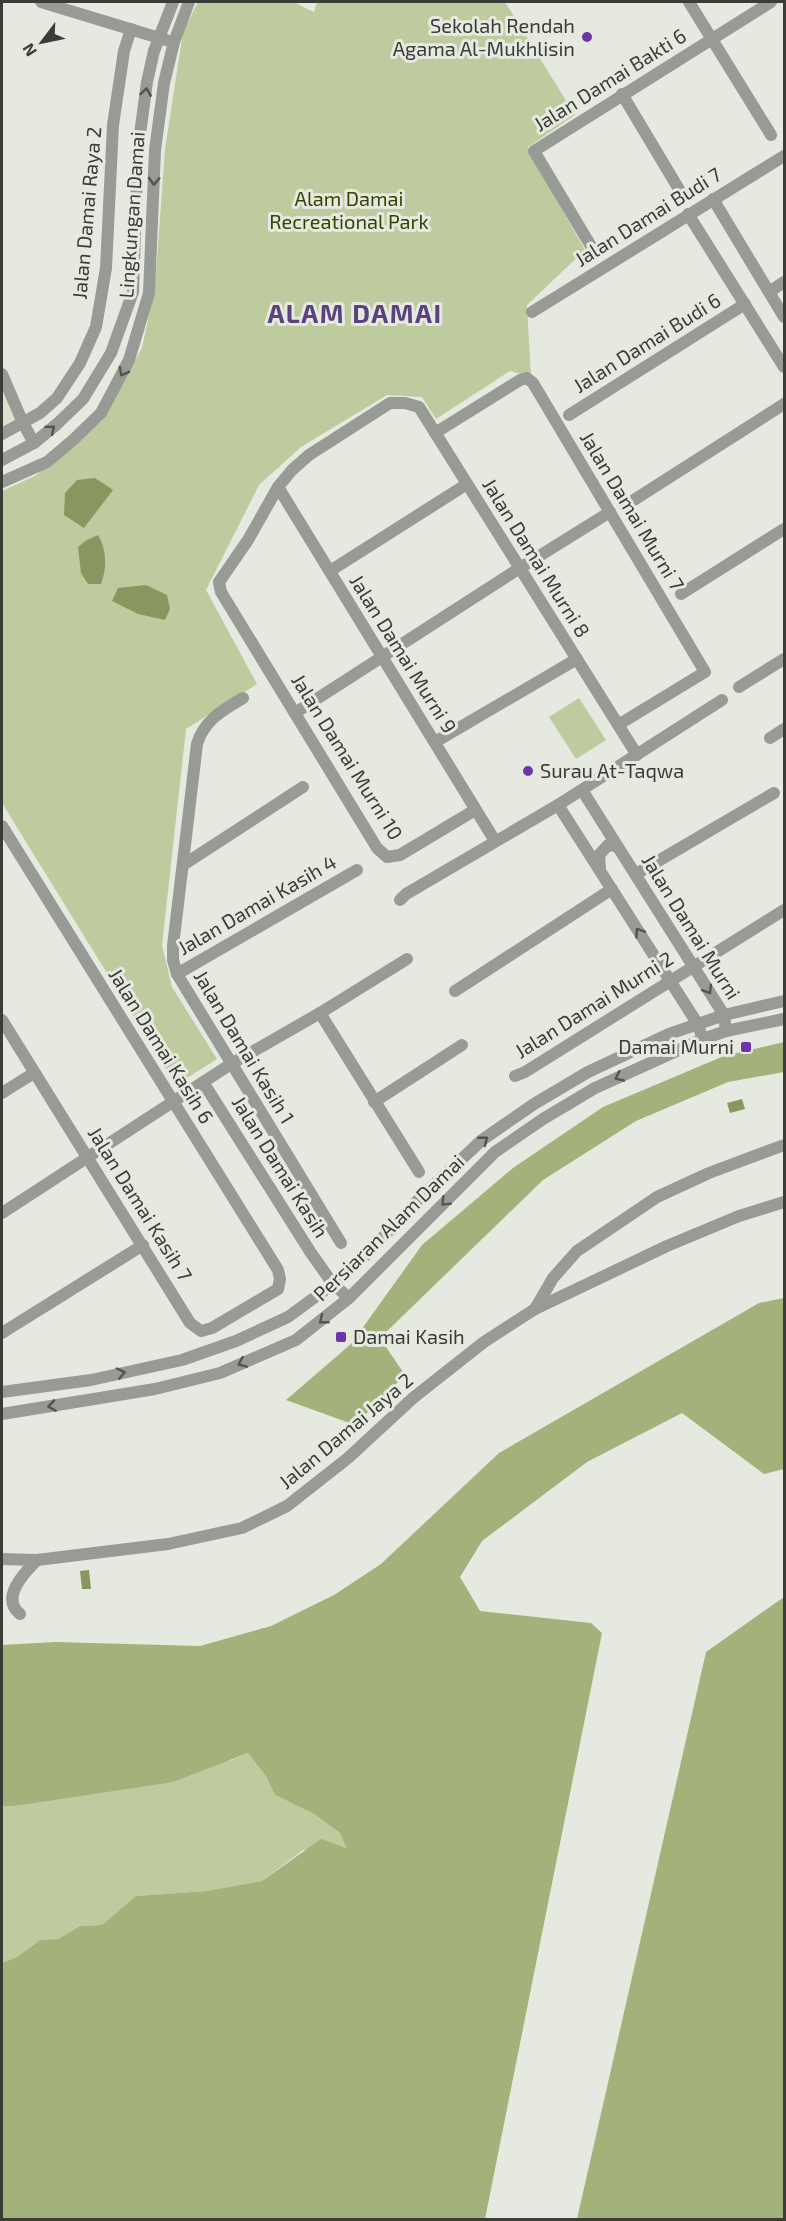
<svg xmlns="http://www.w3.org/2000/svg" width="786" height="2221" font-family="'Exo 2',sans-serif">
<rect width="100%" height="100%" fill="#e6e9e0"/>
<path fill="#dadfce" d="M2,384L18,422L2,429Z"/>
<g fill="#becb9e">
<path d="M198,2H293L314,12L317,2H505L575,115L528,147V149L585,250L527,305L531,377L510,371L436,419L422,397L387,395L301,447L259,485L206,590L257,684L186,729L162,945L172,987L217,1059L176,1085L2,803V491L35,476L103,420L142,348L155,287L165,149L183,32Z"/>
<path d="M579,698L606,740L576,759L549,717Z"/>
<path d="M248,1753L266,1776L275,1795L314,1814L340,1833L346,1849L303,1850L262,1881L207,1891L137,1896L102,1925L80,1926L58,1939L40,1940L17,1957L2,1963V1806H15L62,1798L232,1760Z"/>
</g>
<g fill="#a3b27a">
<path d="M784,1042V1072L728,1082L636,1121L543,1180L380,1338L405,1375L355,1425L286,1400L351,1344L422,1245L513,1168L603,1107L724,1056Z"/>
<path d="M784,1298V1469L764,1474L682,1413L587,1462L482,1541L460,1577L480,1611L591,1623L602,1633L485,2219H2V1963L17,1957L40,1940L58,1939L80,1926L102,1925L136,1896L207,1891L262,1881L321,1839L346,1848L340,1833L314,1814L275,1795L266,1776L248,1753L173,1782L15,1806H2V1645L55,1642L200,1646L271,1626L334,1595L381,1564L499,1453L759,1303Z"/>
<path d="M784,1597V2219H577L706,1652Z"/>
</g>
<g fill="#88975f">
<path d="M95,478L113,490L84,528L64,515L65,493L77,480Z"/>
<path d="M98,535C107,550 107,568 101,584H88L81,573L78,547L87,540Z"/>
<path d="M146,585L167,595L170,609L165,620L138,614L112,601L118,588Z"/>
<path d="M742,1099L745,1109L730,1113L727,1103Z"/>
<path d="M89,1570L91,1589H82L80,1571Z"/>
</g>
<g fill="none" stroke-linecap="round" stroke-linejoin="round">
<g stroke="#989a96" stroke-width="12">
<path d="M41,2L166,40"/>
<path d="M689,2L771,135"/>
<path d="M622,94L680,191"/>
<path d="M713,199L784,317"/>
<path d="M688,214L784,367"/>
<path d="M591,246L534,151L771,2"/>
<path d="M769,292L784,282"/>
<path d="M532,312L784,156"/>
<path d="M2,374L23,423L34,443"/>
<path d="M569,415L745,304"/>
<path d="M435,433L520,380L527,378L533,383L705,672L618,725"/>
<path d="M2,434L40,413L57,398L80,363L96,327L106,268L113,125L124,51L131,29"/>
<path d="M2,460L34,443L57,424L83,399L111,353L133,292L138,149L147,82L154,51L173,2"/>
<path d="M2,482L47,462L73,440L101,413L129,360L149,293L155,150L164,83L174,42L189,2"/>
<path d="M278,487L495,841"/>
<path d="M626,505L784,404"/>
<path d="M330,571L467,484"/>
<path d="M681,594L784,529"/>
<path d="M739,687L784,659"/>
<path d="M243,698C223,710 204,720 197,744L173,946V960L177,974L341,1243"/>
<path d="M295,713L520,568L610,512"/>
<path d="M770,738L784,729"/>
<path d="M435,742L577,659"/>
<path d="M582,790L724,1015L726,1031"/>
<path d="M558,805L697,1023L703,1039"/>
<path d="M475,810L400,855L387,857L377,848L221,592L219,582L248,540L278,487L292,470L309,455L390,403H405L419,407L637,755"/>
<path d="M2,826L278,1270L280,1279L278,1289L212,1328L201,1331L190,1323L2,1020"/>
<path d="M183,865L303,787"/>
<path d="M600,868L599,855L608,845L617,846"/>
<path d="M636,874L774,793"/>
<path d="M400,900L406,894L558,805L722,700"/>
<path d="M177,974L357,870"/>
<path d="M455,991L612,889"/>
<path d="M320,1013L419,1172"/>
<path d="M515,1076L525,1072L784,910"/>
<path d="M203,1082L311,1253L333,1284L349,1298"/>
<path d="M2,1093L34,1073"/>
<path d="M374,1102L462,1045"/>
<path d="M2,1213L231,1064L320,1013L407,959"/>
<path d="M535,1309L553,1278L577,1251L657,1197L709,1173L784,1145"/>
<path d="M2,1333L143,1245"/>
<path d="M2,1559L37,1560L168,1544L242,1528L287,1506L348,1458L413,1398L484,1342L535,1309L667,1246L739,1216L784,1202"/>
<path d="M20,1614C0,1598 24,1573 37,1560"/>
</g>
<g stroke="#989a96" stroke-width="12">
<path d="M2,1392L91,1380L182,1360L236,1341L288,1317L333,1284L367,1254L420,1198L482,1140L534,1104L588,1072L669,1034L724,1015L784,1001"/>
<path d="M2,1414L155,1389L220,1373L296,1340L349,1298L495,1152L543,1119L595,1088L703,1039L726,1031L784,1019"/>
</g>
</g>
<defs><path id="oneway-chevron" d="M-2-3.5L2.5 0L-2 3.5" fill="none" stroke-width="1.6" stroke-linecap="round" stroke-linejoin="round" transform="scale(1.5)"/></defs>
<g stroke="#525450">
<use href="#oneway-chevron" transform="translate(146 92) rotate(-82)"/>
<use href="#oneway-chevron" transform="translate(154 181) rotate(93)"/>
<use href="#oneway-chevron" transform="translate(123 372) rotate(118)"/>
<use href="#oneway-chevron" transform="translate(51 429) rotate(-40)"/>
<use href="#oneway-chevron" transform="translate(639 932) rotate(-124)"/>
<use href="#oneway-chevron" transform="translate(708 990) rotate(58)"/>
<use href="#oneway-chevron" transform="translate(619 1077) rotate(155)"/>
<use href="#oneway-chevron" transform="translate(484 1140) rotate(-38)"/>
<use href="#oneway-chevron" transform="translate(445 1202) rotate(135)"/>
<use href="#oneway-chevron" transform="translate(323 1320) rotate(142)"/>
<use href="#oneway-chevron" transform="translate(242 1363) rotate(157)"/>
<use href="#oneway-chevron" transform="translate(121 1373) rotate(-13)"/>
<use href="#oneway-chevron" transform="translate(52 1406) rotate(171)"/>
</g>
<g fill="#6c35ab" stroke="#e6e9e0" stroke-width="2">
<circle cx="587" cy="37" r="6"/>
<circle cx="528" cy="771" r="6"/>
<rect x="740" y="1041" width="12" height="12" rx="3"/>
<rect x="335" y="1331" width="12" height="12" rx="3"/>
</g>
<g text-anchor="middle" stroke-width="6" stroke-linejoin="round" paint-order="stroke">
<g font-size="20" fill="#3b3c38" stroke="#e6e9e0" text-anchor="end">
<text x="575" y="33">Sekolah Rendah<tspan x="575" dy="23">Agama Al-Mukhlisin</tspan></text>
<text x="540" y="778" text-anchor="start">Surau At-Taqwa</text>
<text x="734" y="1054">Damai Murni</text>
<text x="353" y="1344" text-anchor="start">Damai Kasih</text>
</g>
<g font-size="20" fill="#3b3c38" stroke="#e6e9e0">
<text transform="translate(610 80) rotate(-32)" y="7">Jalan Damai Bakti 6</text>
<text transform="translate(87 213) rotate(-85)" y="7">Jalan Damai Raya 2</text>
<text transform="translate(132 215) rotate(-86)" y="7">Lingkungan Damai</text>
<text transform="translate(648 217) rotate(-32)" y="7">Jalan Damai Budi 7</text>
<text transform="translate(647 343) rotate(-32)" y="7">Jalan Damai Budi 6</text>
<text transform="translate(632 511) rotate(59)" y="7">Jalan Damai Murni 7</text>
<text transform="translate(536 558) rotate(58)" y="7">Jalan Damai Murni 8</text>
<text transform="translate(403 654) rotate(58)" y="7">Jalan Damai Murni 9</text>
<text transform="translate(347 757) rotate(58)" y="7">Jalan Damai Murni 10</text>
<text transform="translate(257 905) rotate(-30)" y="7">Jalan Damai Kasih 4</text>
<text transform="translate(691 927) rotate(58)" y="7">Jalan Damai Murni</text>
<text transform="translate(594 1005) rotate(-32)" y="7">Jalan Damai Murni 2</text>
<text transform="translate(161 1046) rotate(58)" y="7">Jalan Damai Kasih 6</text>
<text transform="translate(244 1047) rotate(59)" y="7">Jalan Damai Kasih 1</text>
<text transform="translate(280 1167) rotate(58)" y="7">Jalan Damai Kasih</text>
<text transform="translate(140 1204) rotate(58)" y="7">Jalan Damai Kasih 7</text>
<text transform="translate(389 1228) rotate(-44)" y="7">Persiaran Alam Damai</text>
<text transform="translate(346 1431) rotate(-40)" y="7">Jalan Damai Jaya 2</text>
</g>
<g font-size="20" fill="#374300" stroke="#e6e9e0">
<text x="349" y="206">Alam Damai<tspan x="349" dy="23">Recreational Park</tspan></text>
</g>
<g font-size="26" font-weight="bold" letter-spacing="1.5" fill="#5b427f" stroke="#e6e9e0">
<text x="355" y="323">ALAM DAMAI</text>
</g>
</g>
<rect width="786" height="2221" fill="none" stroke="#3b3c38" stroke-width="6"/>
<g transform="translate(42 42) rotate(238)" stroke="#e6e9e0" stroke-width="4.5" paint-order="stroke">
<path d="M0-4.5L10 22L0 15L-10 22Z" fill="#3b3c38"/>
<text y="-9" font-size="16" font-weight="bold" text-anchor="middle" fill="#3b3c38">N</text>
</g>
</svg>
